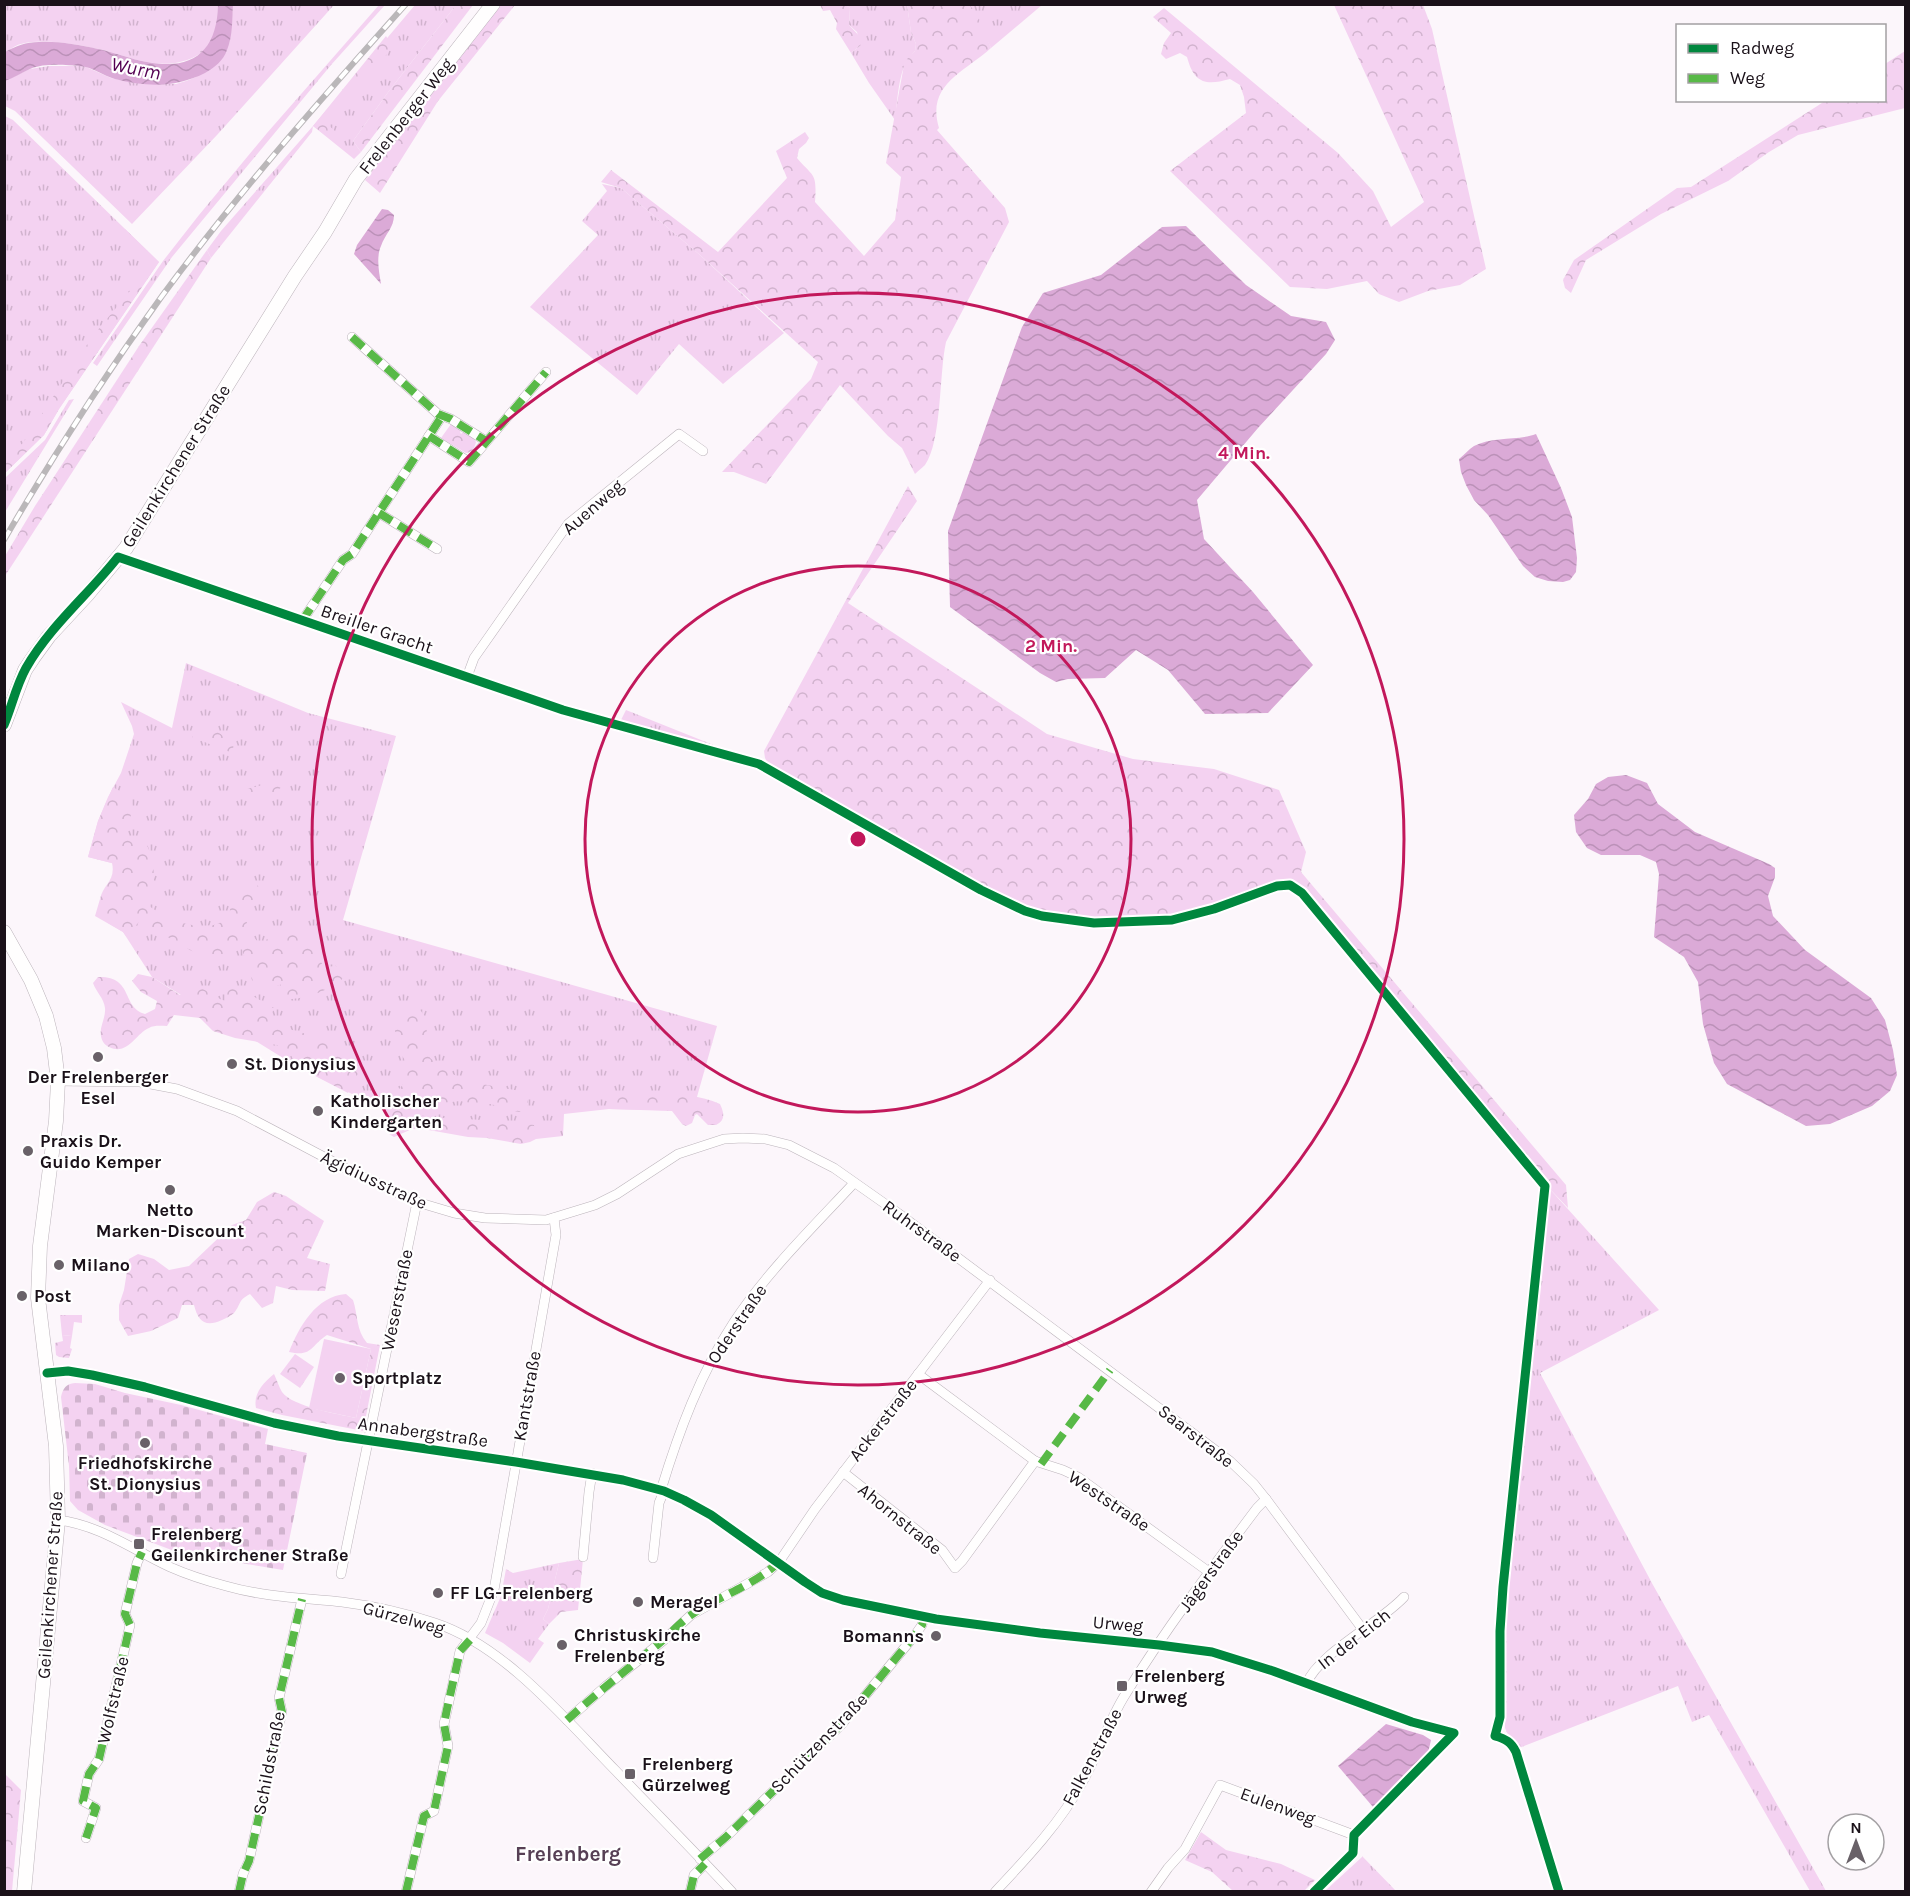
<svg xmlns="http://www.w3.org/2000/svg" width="1910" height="1896" font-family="Karla,sans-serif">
<defs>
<pattern id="grass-tufts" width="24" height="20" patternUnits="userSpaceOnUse" patternTransform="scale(1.5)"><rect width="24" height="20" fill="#f4d2f1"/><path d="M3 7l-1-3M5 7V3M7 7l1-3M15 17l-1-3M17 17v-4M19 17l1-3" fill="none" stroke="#d1b3ce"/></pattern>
<pattern id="forest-crowns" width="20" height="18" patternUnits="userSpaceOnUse" patternTransform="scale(1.5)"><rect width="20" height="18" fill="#f4d2f1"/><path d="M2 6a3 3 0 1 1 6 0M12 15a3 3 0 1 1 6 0" fill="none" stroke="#d1b3ce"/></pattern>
<pattern id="cemetery-stones" width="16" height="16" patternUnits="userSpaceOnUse" patternTransform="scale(1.5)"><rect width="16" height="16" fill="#f4d2f1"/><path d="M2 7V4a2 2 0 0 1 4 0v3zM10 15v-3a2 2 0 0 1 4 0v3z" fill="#d1b3ce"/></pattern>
<pattern id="water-waves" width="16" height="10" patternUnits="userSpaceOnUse" patternTransform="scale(1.5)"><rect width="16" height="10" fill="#dbaad7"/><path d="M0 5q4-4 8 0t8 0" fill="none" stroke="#bb91b8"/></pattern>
</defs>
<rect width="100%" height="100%" fill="#fcf6fb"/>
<g fill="url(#grass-tufts)">
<path d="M5,5H218C218,15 218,26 214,36C203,62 171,67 147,62C130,59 114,52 98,49C75,44 43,38 21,44C15,45 10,50 5,52Z"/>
<path d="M233,5H334L217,135L132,224L15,111L5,106L4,81L30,69L49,66H84L111,78L136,83L176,84L186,81L196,77L229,44Z"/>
<path d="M379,5H385L331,65L172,257L97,366L93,363L163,261L199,215L267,133Z"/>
<path d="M415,5H456L389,91L353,141L361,152L354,159L313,126L312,132L211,258L207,250L221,231L313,126Z"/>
<path d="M846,5H907L911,32L916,44L915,51C898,64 898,99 895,120L869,83L851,53L860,46L857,32L849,25L850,8Z"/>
<path d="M970,5H1042L991,48Z"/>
<path d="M5,116L13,120L159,262L59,409L44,435L5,473Z"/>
<path d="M602,184L621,188L700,255L784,333L723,384L679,344L637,395L530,307L598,235L582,221L607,191Z"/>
<path d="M74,399L5,512V478L45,440L69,400Z"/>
<path d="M186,663L308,713L396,736L343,920L717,1026L693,1111L609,1109L564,1114L563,1136L536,1139L406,1121L296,1066L152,977L123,932L95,916L100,899L116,901L123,866L88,857L98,821L108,797L121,773L134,734L132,726L121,702L172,728Z"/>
<path d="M626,710L741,756L628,724L621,720Z"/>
<path d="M1548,1187L1659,1310L1540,1373L1653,1585L1826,1891H1810L1709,1715L1692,1722L1678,1686L1519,1748L1509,1737L1505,1728L1503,1613Z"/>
<path d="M60,1315H82V1323L74,1322L72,1336L62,1335Z"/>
<path d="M559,1563L548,1609L543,1619L549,1624L538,1639L544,1643L530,1663L503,1643L485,1633L501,1596L506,1569L513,1573Z"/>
<path d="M1362,1856L1396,1891H1325L1362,1857Z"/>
</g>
<g fill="url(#forest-crowns)">
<path d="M456,5H473L361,152L353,141L389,91Z"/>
<path d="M499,5H515L438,101L380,193L365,180Z"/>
<path d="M820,5H846L850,8L849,25L863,40L860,46L851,53L836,29L837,23L830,10L823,11Z"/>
<path d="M907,5H970L979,19L991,48C963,73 926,85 939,128L937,130L1005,208L1009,222L946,342C939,373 942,441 925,465C922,468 918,471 915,474L902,448L888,436L840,385L766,484L734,472H722L811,379L818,362L700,255L621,188L601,182L611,170L718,252L787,178L776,151L805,132L809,138L806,143L799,149L797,158C814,178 817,172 815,202L864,256L895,220L901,177L886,163L904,65L909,56L915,51L916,44L911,32Z"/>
<path d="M1334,5H1423L1432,29L1486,269L1460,285L1428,291L1399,302L1379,294L1367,281L1327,289L1290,287L1170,171L1246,113L1244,97L1240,85L1230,79C1205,86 1194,83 1187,57L1180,53L1166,59L1161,54L1164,43L1171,33L1153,17L1164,8L1338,153L1373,191L1391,227L1424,202Z"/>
<path d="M386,36L392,46C376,75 344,91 325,118L327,124L334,130L330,138L313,126Z"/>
<path d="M1905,51V108L1798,135L1769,152L1728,181L1661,214L1586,260L1571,293L1565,288L1563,280L1574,260L1677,188L1691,187L1825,101L1884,100L1885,64Z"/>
<path d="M125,229L159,262L59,409L44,435L5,473V454L11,453L23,443L92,337L144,274L149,264C145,251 132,245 123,235Z"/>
<path d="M207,250L211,258L5,576V556L35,506L139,346Z"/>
<path d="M451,424L462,429L460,432L461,434L464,431L471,435L476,442C474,449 473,452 466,453L441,438Z"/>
<path d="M908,486L917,501L848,603L1047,734L1133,759L1214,769L1279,790L1306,852L1301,872L1566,1185L1568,1208L1548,1187L1322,911L1295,881H1279L1228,901L1179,916L1087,920L1044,913L979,887L770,767L765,758L764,751Z"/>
<path d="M205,726L214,729L234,744L232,753L192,737Z"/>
<path d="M281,780L282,786C275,795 265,797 254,796L247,789Z"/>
<path d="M113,787L131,798C136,816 124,823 125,839L146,844C152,852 156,877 153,887C150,896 148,896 149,906C167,919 195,931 217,924C221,923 225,919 229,917L232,896L243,883L255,882L260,889C256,903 249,911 246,926L257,941L263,942L285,927L295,933L320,944L324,953L321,962L324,967L336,966L342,968L345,976C334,989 306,999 289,999L280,984L273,989L259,987L252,980L240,943L233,941C228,949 228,956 223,964L216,965L140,921L126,936L123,932L108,923L103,905L100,899C103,884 116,881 112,863L88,857L98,821Z"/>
<path d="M138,974L152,977L180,995L192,985C205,987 213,997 225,1001L226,992L231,988L237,987L274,1008L268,1023L310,1035L353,1054C368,1067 353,1080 348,1093L296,1066L291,1055L277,1045L235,1038L213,1031L200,1018L174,1015L167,1026C161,1026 154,1025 149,1028C135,1034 128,1056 109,1047C105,1045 102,1042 101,1036C99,1027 106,1018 105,1008C104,998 96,992 93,983L98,977C134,976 121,1007 145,1014L155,1009L157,1001L141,992L132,981Z"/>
<path d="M411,1007L421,1011L425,1017L430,1058L447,1071L466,1081L520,1091L526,1094L528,1103L526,1109L520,1112L508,1110L491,1104L481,1105L460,1101L417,1106L415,1111L417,1115C455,1121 495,1118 534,1125L536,1139L530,1142L521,1144L487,1138L468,1137L423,1129H412L394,1137L389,1134C385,1123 388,1111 387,1099C393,1094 401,1089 404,1082C406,1077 408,1069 406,1063C405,1059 401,1055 399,1051C392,1035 393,1012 411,1007Z"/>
<path d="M629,1094C660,1095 692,1091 720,1104C724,1113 726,1120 716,1125H708L697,1114L695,1115L692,1123L686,1126L682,1124L672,1111L609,1109C611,1099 621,1096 629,1094Z"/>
<path d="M274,1192L286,1196L324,1221L307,1258L330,1264L325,1291L292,1290L276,1286L273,1303L262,1308L250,1294C237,1301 242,1303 234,1313C231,1316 226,1318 222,1320C205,1328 198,1321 194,1305H182L178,1318L151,1331L128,1336L119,1320V1305L124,1290L129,1259L138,1254L154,1259L169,1270L189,1266L232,1225L246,1220L257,1202Z"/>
<path d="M346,1294L353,1300C358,1315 356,1330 367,1343L380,1345L363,1431L282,1415L256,1408C253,1394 263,1383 274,1374C277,1380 279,1387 282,1392C293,1407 338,1414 356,1418L371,1349L327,1335C310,1346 313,1357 289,1352C299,1327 316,1296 346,1294Z"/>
<path d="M62,1335L72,1336L70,1348L72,1349L69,1358L59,1357L56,1355L55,1343L63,1341Z"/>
<path d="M295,1354L314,1367L300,1388L280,1374Z"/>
<path d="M583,1559L578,1610L561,1612L549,1624L543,1619L548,1609L559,1563Z"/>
<path d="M4,1773L21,1790L12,1891H5Z"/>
<path d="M1201,1832L1226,1850L1281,1864L1315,1880L1304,1891H1233L1212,1872L1185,1860Z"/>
</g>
<path fill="url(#cemetery-stones)" d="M75,1383L95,1384L125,1393L181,1405L268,1429L265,1444L307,1453L283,1570L211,1558L201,1561L105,1525L78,1510L70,1501L69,1466L61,1397C63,1388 66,1384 75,1383Z"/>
<path fill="#f4d2f1" d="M324,1339L371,1349L356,1418L309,1408Z"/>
<g fill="url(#water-waves)">
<path d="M218,5H233C232,19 233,36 227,50C223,61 215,67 205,73C175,88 147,87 115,79C103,76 93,67 80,66C65,65 44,63 30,69C21,73 13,78 5,81V52C16,46 26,42 39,42C58,41 79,45 98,49C114,52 130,59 147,62C193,71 217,51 218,5Z"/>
<path d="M382,209L388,210L394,215C394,228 385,234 381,246C376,257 379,272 381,284L354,254L357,245Z"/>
<path d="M1186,226L1246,285L1291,316L1326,322L1335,340L1326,354L1258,428L1197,500L1204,539L1253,592L1313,665L1268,713L1205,714L1168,670L1136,650L1105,678L1068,679L1056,682L1040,673L950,607L948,531L1022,327L1043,293L1101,275L1162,227Z"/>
<path d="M1536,434L1561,488L1572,517L1577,558L1576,572L1570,580L1563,582L1548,581L1535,577L1523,566L1488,515L1474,500L1466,485L1461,472L1459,459C1464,455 1469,449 1474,446C1493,436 1517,441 1536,434Z"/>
<path d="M1626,775L1647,783L1658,804L1695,832L1769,864L1775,868V877L1768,896L1773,916L1805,950L1871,998L1885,1020L1893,1050L1897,1075L1890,1091L1872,1106L1830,1124L1806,1126L1727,1084L1714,1063L1703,1024L1698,982L1684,957L1654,937L1659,874L1656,862L1640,855H1601L1587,848L1576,832L1574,815L1588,799L1596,784L1608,777Z"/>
<path d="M1386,1724L1423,1735L1431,1740L1428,1753L1373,1807L1338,1766Z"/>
</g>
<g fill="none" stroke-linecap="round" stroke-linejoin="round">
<g stroke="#bcb4bb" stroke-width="10">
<g id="street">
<path d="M352,337L438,414L451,419L486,441"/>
<path d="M429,436L469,462L546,372"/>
<path d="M379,513L437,549"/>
<path d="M118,557L551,706L626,727"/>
<path d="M302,621L343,560L352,554L442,416"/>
<path d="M467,677L474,658L568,524L679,434L703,451"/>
<path d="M58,1081L140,1082L177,1089L237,1111L343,1167L417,1202L454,1213L485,1218L546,1220L595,1205L617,1194L678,1154L724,1139L743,1138L765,1139L789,1145L834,1168L898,1213L1230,1461L1254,1484L1266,1499L1364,1631"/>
<path d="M47,1373L68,1371L92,1375L145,1387L274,1423L338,1436L516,1462L623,1480L664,1491L684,1500L711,1515L805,1582L822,1593L843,1600L936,1619L1040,1633L1159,1645L1212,1652L1273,1671L1412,1722L1454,1733L1354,1835L1353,1853L1314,1892"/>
<path d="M918,1374L1035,1461L1063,1470L1078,1477L1209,1572"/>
<path d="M843,1472L942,1550L955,1568L962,1561L1035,1461"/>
<path d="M661,1490C679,1431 700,1374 734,1322C766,1273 814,1226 854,1183"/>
<path d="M58,1520C100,1525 133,1550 170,1567C188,1575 207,1581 226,1586C264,1597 303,1598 342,1602C374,1606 405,1613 435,1623C505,1646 565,1719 616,1771C654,1811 694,1851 732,1892"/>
<path d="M583,1557L589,1492L592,1473"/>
<path d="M653,1558L659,1503L664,1491"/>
<path d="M341,1574L417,1202"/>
<path d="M1307,1683C1318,1654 1380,1623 1404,1597"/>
<path d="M567,1720L606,1686L664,1640L691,1615L754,1580L768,1572L779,1562L815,1509L990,1280"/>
<path d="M86,1838L96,1808L83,1801L89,1774L99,1759L123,1656L130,1625L125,1614L137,1563L142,1552"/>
<path d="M700,1859L726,1837L841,1725L915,1635L922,1625L924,1617"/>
<path d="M239,1892L243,1874L249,1861L282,1712L279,1698L302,1599"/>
<path d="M406,1892L424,1816L434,1811L448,1746L444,1724L460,1651L481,1623L494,1590L556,1235L554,1218"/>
<path d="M690,1892L694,1875L705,1864"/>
<path d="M995,1892C1027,1858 1061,1822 1083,1781C1099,1753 1108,1722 1125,1695C1165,1630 1211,1569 1257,1508L1266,1499"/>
<path d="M1151,1892L1168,1868L1185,1849L1220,1785L1354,1835"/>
</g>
</g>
<g stroke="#bcb4bb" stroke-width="15">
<g id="secondary">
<path d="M4,725L25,670L33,658L49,636L87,595L126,548L295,276L325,232L356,179L493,4"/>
<path d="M4,932L31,980L46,1016L54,1048L58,1081L56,1121L40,1246L38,1298L56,1446L58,1520L24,1892"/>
</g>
</g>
<use href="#street" stroke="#fffefe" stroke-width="9"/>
<use href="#secondary" stroke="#fffefe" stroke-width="14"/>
<g stroke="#bab7b9" stroke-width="6">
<path id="rail" d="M4,540C53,456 105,375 162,296C237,194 321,99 406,4"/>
</g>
<use href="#rail" stroke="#fff" stroke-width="4" stroke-dasharray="11" stroke-linecap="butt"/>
<g stroke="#58b947" stroke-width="8" stroke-dasharray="15 8" stroke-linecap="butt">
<path d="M352,337L438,414L451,419L486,441"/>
<path d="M429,436L469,462L546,372"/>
<path d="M379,513L437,549"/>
<path d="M302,621L343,560L352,554L442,416"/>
<path d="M1041,1464L1110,1370"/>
<path d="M567,1720C596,1694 626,1670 656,1646C669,1636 678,1624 691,1615C719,1596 753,1586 779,1562"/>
<path d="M86,1838L96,1808L83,1801L89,1774L99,1759L123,1656L130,1625L125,1614L137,1563L142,1552"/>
<path d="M700,1859L726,1837L841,1725L915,1635L922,1625L924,1617"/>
<path d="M239,1892L243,1874L249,1861L282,1712L279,1698L302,1599"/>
<path d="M406,1892L424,1816L434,1811L448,1746L444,1724L447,1709L460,1651L470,1640"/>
<path d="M690,1892L694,1875L705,1864"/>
</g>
<g stroke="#fff" stroke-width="13">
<g id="cycleway">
<path d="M4,725C12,706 16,686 26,668C50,626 89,594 118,557L563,710L759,764L981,890L1025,911L1042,916L1094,923L1172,920L1214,909L1277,886L1290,885L1302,893L1545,1186L1503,1587L1500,1631V1717L1495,1736C1506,1739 1511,1742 1516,1752L1559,1892"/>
<path d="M47,1373L68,1371L92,1375L145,1387L274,1423L338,1436L516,1462L623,1480L664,1491L684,1500L711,1515L805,1582L822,1593L843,1600L936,1619L1040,1633L1159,1645L1212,1652L1273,1671L1412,1722L1454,1733L1354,1835L1353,1853L1314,1892"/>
</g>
</g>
<use href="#cycleway" stroke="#00873e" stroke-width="9"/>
</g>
<g fill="none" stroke="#c2185b" stroke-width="3">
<circle cx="858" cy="839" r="273"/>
<circle cx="858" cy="839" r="546"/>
</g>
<g fill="#696168" stroke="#fff" stroke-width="2">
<circle cx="98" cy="1057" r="6"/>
<circle cx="232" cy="1064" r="6"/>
<circle cx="318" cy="1111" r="6"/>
<circle cx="28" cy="1151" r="6"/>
<circle cx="170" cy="1190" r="6"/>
<circle cx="59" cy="1265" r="6"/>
<circle cx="22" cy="1296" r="6"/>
<circle cx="340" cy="1378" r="6"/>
<circle cx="145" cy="1443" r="6"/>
<rect x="133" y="1538" width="12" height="12" rx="3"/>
<circle cx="438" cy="1593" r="6"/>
<circle cx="638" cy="1602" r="6"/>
<circle cx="936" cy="1636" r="6"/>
<circle cx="562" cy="1645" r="6"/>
<rect x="1116" y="1680" width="12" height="12" rx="3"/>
<rect x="624" y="1768" width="12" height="12" rx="3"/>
</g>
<g text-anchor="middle" stroke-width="4.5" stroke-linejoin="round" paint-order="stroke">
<g font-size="18" fill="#1a1119" stroke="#fff">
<text transform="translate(406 116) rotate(-52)" y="6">Frelenberger Weg</text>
<text transform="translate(176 466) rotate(-58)" y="6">Geilenkirchener Straße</text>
<text transform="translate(593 507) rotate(-41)" y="6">Auenweg</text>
<text transform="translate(377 629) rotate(19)" y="6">Breiller Gracht</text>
<text transform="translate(374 1180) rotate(25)" y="6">Ägidiusstraße</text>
<text transform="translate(922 1231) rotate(36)" y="6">Ruhrstraße</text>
<text transform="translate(397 1300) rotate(-79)" y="6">Weserstraße</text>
<text transform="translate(737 1324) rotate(-56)" y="6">Oderstraße</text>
<text transform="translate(527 1396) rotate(-80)" y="6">Kantstraße</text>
<text transform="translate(883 1420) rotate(-52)" y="6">Ackerstraße</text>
<text transform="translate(423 1432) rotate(8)" y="6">Annabergstraße</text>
<text transform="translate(1196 1436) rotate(38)" y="6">Saarstraße</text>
<text transform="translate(1109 1501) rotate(34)" y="6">Weststraße</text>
<text transform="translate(900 1519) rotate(39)" y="6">Ahornstraße</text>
<text transform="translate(1211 1571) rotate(-54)" y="6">Jägerstraße</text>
<text transform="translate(50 1585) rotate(-86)" y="6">Geilenkirchener Straße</text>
<text transform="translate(404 1618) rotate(15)" y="6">Gürzelweg</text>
<text transform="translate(1118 1624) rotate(5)" y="6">Urweg</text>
<text transform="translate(1354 1639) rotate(-38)" y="6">In der Eich</text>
<text transform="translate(113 1700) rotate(-77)" y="6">Wolfstraße</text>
<text transform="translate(819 1743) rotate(-46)" y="6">Schützenstraße</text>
<text transform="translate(1092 1757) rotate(-62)" y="6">Falkenstraße</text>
<text transform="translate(269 1763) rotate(-79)" y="6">Schildstraße</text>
<text transform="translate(1278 1806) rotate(20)" y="6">Eulenweg</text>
</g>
<g font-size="18" font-weight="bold" fill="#1a1119" stroke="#fff" text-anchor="start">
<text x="244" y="1070">St. Dionysius</text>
<text x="98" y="1083" text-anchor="middle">Der Frelenberger<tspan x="98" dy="21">Esel</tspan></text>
<text x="330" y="1107">Katholischer<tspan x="330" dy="21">Kindergarten</tspan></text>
<text x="40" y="1147">Praxis Dr.<tspan x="40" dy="21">Guido Kemper</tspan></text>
<text x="170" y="1216" text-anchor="middle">Netto<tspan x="170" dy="21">Marken-Discount</tspan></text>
<text x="71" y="1271">Milano</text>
<text x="34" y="1302">Post</text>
<text x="352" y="1384">Sportplatz</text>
<text x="145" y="1469" text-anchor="middle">Friedhofskirche<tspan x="145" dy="21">St. Dionysius</tspan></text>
<text x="151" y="1540">Frelenberg<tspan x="151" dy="21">Geilenkirchener Straße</tspan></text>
<text x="450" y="1599">FF LG-Frelenberg</text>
<text x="650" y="1608">Meragel</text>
<text x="574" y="1641">Christuskirche<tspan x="574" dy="21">Frelenberg</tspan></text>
<text x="924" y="1642" text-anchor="end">Bomanns</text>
<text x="1134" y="1682">Frelenberg<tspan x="1134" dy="21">Urweg</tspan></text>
<text x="642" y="1770">Frelenberg<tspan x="642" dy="21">Gürzelweg</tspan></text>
</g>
<g font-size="20" font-style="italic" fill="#540052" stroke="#fff">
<text transform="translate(136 68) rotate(11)" y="7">Wurm</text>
</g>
<g font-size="21" font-weight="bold" fill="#574055" stroke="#fff">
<text x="568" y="1861">Frelenberg</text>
</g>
</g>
<circle cx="858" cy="839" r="9" fill="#c2185b" stroke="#fff" stroke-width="3"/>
<g font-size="18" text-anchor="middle" font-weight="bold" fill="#c2185b" stroke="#fff" stroke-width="4.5" stroke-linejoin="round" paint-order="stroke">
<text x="1244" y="459">4 Min.</text>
<text x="1051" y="652">2 Min.</text>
</g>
<rect width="1910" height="1896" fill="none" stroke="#1a1119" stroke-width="12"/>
<rect x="1676" y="24" width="210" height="78" fill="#ffffff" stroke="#a3a0a3" stroke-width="1.5"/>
<rect x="1688" y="44" width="30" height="9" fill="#00873e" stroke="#a3a0a3" stroke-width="1.5"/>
<text x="1730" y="54" font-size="18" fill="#1a1119">Radweg</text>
<rect x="1688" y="74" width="30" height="9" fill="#58b947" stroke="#a3a0a3" stroke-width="1.5"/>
<text x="1730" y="84" font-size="18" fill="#1a1119">Weg</text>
<g transform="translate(1856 1842)"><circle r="28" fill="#ffffff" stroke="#a3a0a3" stroke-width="1.5"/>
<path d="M0-4.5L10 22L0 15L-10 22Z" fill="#696168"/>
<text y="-9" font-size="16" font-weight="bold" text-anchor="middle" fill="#1a1119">N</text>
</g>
</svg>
